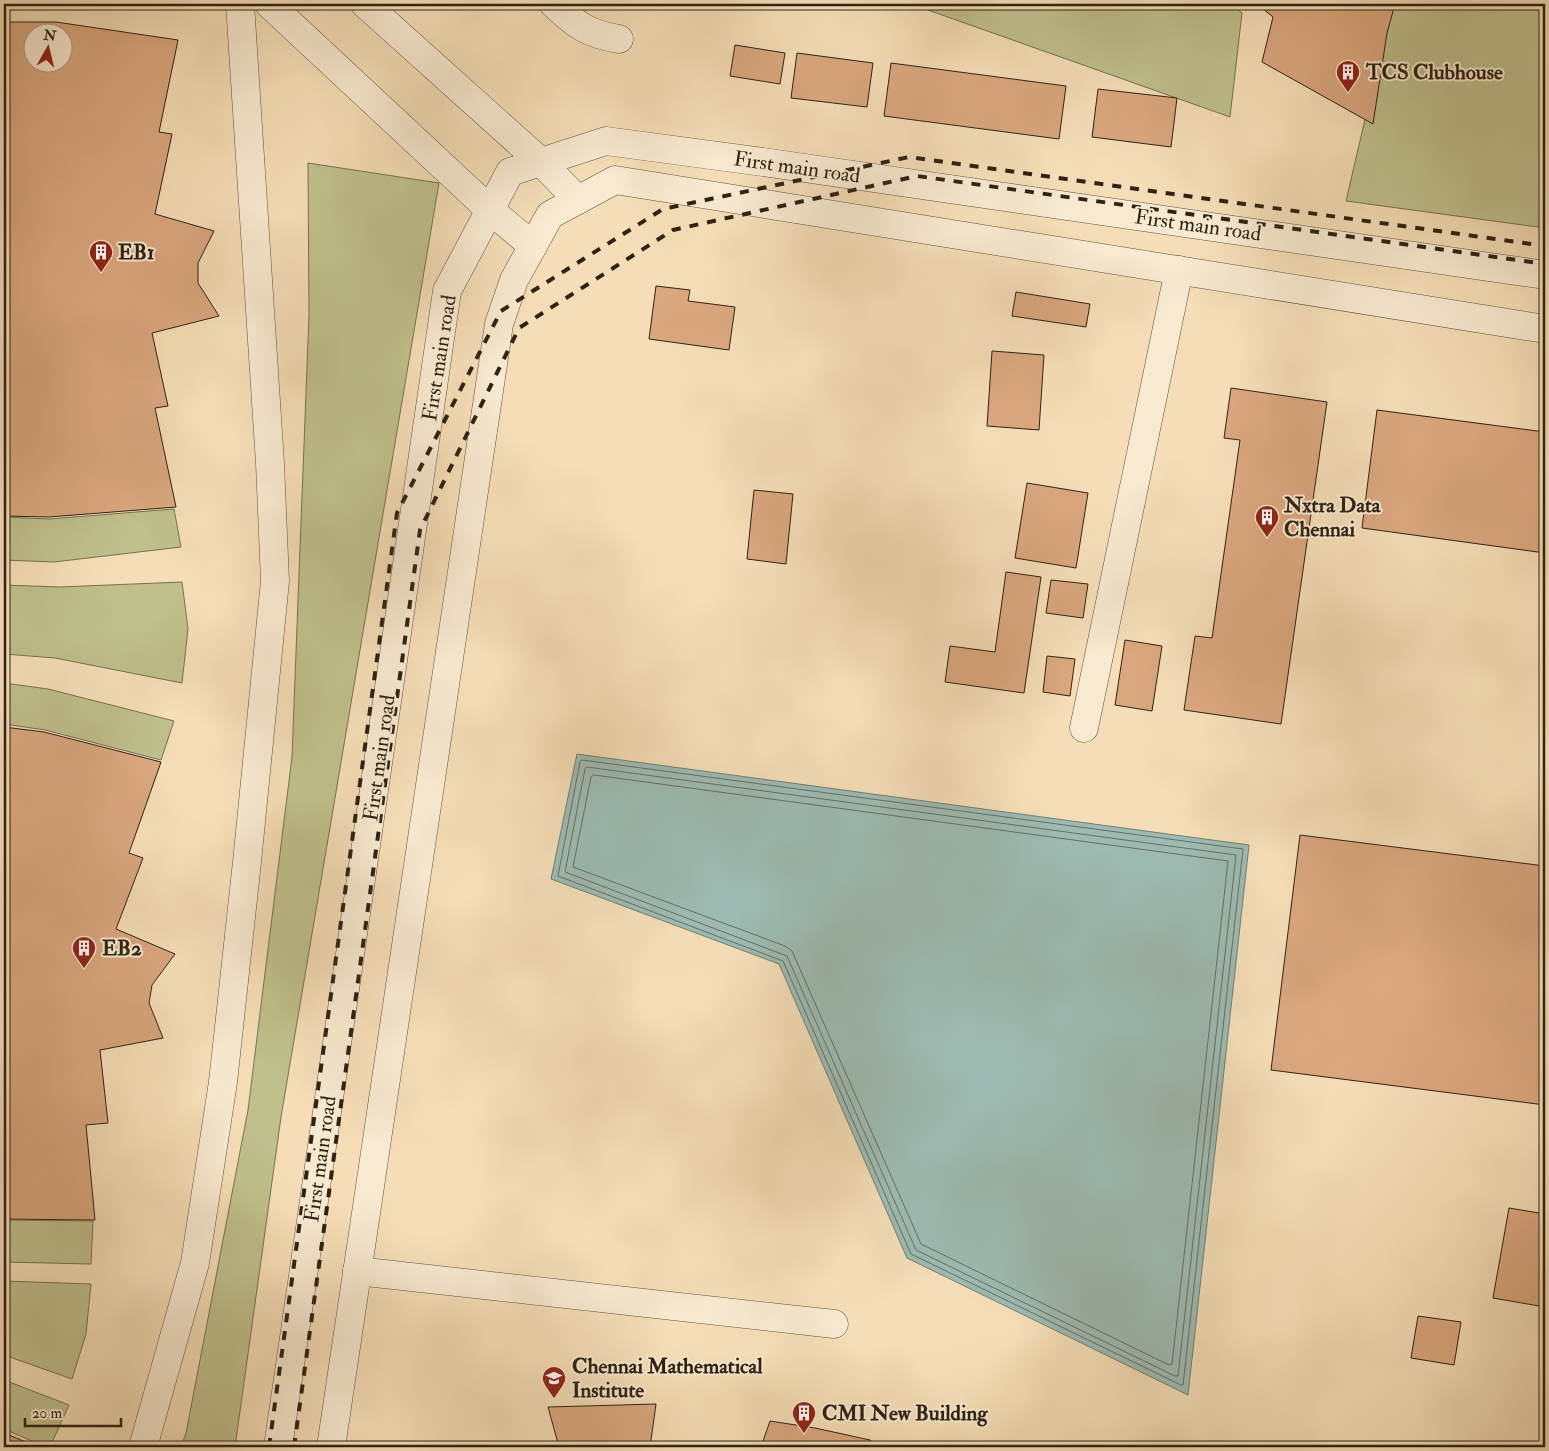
<svg xmlns="http://www.w3.org/2000/svg" width="1549" height="1451" font-family="'IM FELL Double Pica',serif">
<rect width="100%" height="100%" fill="#f5deb7"/>
<filter id="stains"><feTurbulence type="fractalNoise" baseFrequency=".004" numOctaves="4"/><feColorMatrix values="0 0 0 0 .2 0 0 0 0 .09 0 0 0 0 .02 0 0 0 .5 -.17"/></filter>
<radialGradient id="worn" r=".72"><stop offset=".6" stop-color="#630" stop-opacity="0"/><stop offset="1" stop-color="#630" stop-opacity=".3"/></radialGradient>
<g fill="#bfc08d" stroke="#767150">
<path d="M911,4H1231L1242,13L1230,117Z"/>
<path d="M1392,4H1545V228L1346,201Z"/>
<path d="M308,163L439,183L281,1117L235,1447H181L186,1433L248,1110L292,757L309,315Z"/>
<path d="M174,509L181,547L54,562L4,560V517L49,519Z"/>
<path d="M182,582L188,629L182,683L55,658L4,654V585L60,587Z"/>
<path d="M4,683L48,689L174,721L161,760L45,730L4,724Z"/>
<path d="M4,1220L93,1221L91,1264L4,1262Z"/>
<path d="M4,1281L91,1284L86,1334L72,1379L4,1355Z"/>
<path d="M4,1380L69,1405L50,1447H46L4,1429Z"/>
</g>
<path fill="#9dbbb3" stroke="#707e73" d="M577,754L1249,845L1188,1395L907,1258L779,964L551,879Z"/>
<g fill="none" stroke-linecap="round" stroke-linejoin="round">
<g stroke="#656e64" stroke-width="1">
<path d="M582,760L1243,849L1183,1385H1181L911,1254L783,961L558,876L580,762Z"/>
<path d="M587,767L1236,855L1178,1376H1175L916,1250L787,956L565,872L585,769Z"/>
<path d="M594,775L1228,861L1172,1364L1169,1365L921,1244L792,951L785,946L573,867L591,777Z"/>
</g>
</g>
<g fill="#daa77f" stroke="#2d2214" fill-rule="evenodd">
<path d="M1257,4H1395L1387,33L1373,124L1262,62L1273,17Z"/>
<path d="M4,22H56L178,40L159,132L172,134L155,214L214,231L198,263V283L219,316L152,333L168,406L155,408L176,507L49,517L4,516ZM32,32H62V62H32Z"/>
<path d="M735,45L785,53L780,84L730,76Z"/>
<path d="M797,53L873,63L867,107L791,98Z"/>
<path d="M891,63L1066,86L1059,139L884,116Z"/>
<path d="M1098,89L1177,98L1171,147L1092,137Z"/>
<path d="M656,286L690,290L688,301L735,307L729,350L649,339Z"/>
<path d="M1016,292L1090,304L1086,327L1012,316Z"/>
<path d="M992,351L1044,355L1039,430L987,426Z"/>
<path d="M1231,388L1327,402L1281,724L1184,710L1195,636L1212,638L1240,440L1224,438Z"/>
<path d="M1377,410L1545,432V553L1362,528Z"/>
<path d="M1027,483L1088,493L1076,568L1015,558Z"/>
<path d="M754,490L793,494L786,564L747,559Z"/>
<path d="M1006,572L1041,577L1024,693L945,682L950,646L995,652Z"/>
<path d="M1051,580L1088,584L1083,618L1046,613Z"/>
<path d="M1125,640L1162,646L1152,711L1115,705Z"/>
<path d="M1047,656L1075,659L1070,696L1043,692Z"/>
<path d="M4,727L44,732L161,762L129,853L143,858L116,929L175,954L152,985L149,1003L163,1038L100,1050L108,1123L86,1125L95,1220L4,1219Z"/>
<path d="M1300,835L1545,866V1105L1271,1070Z"/>
<path d="M1509,1208L1545,1214V1307L1493,1298Z"/>
<path d="M1418,1316L1461,1322L1454,1365L1411,1358Z"/>
<path d="M656,1404L650,1447H559L548,1407Z"/>
<path d="M770,1421L815,1428L870,1440L879,1447H761Z"/>
<path d="M4,1433L38,1447H4Z"/>
</g>
<g fill="none" stroke-linecap="round" stroke-linejoin="round">
<g stroke="#5f513d" stroke-width="29">
<g id="minor">
<path d="M269,4L490,210L533,246"/>
<path d="M365,4L541,162L578,200"/>
<path d="M554,4C576,25 588,34 619,39"/>
<path d="M1084,728L1179,270"/>
<path d="M357,1271L834,1324"/>
<path d="M143,1447L195,1263L223,1082L247,862L275,581L270,463L240,4"/>
<path d="M278,1447L447,291L510,172L606,141L763,162L1545,275"/>
<path d="M331,1447L499,324L514,280L550,215L615,180L1545,329"/>
</g>
</g>
<use href="#minor" stroke="#f8ead0" stroke-width="28"/>
<g stroke="#2d2214" stroke-width="4" stroke-dasharray="9 9" stroke-linecap="butt">
<path d="M269,1447L397,513L501,311L663,209L909,157L1545,246"/>
<path d="M294,1447L420,530L519,328L673,230L917,176L1545,264"/>
</g>
</g>
<defs>
<g id="building-pin" transform="scale(1.25)"><path d="M0 17L-7.5 6A9.5 9.5 0 1 1 7.5 6Z" fill="#8f2418" stroke="#f8ead0"/><path d="M-4-6H4V6H1V3H-1V6H-4ZM-2.5-4.3h1.7v1.8h-1.7ZM.8-4.3h1.7v1.8H.8ZM-2.5-1h1.7V.8h-1.7ZM.8-1h1.7V.8H.8Z" fill="#fff"/></g>
<g id="university-pin" transform="scale(1.25)"><path d="M0 17L-7.5 6A9.5 9.5 0 1 1 7.5 6Z" fill="#8f2418" stroke="#f8ead0"/><path d="M0-5L7-2L0 1L-7-2ZM-4 1L0 2.5L4 1V4Q0 6-4 4Z" fill="#fff"/></g>
</defs>
<g fill-rule="evenodd">
<use href="#building-pin" x="1348" y="72"/>
<use href="#building-pin" x="101" y="252"/>
<use href="#building-pin" x="1267" y="517"/>
<use href="#building-pin" x="84" y="948"/>
<use href="#university-pin" x="554" y="1378"/>
<use href="#building-pin" x="804" y="1413"/>
</g>
<g text-anchor="middle" stroke-width="4" stroke-linejoin="round" paint-order="stroke">
<g font-size="21" font-weight="bold" fill="#2d2214" stroke="#f8ead0" text-anchor="start">
<text x="1366" y="79">TCS Clubhouse</text>
<text x="118" y="259">EB1</text>
<text x="1284" y="512">Nxtra Data<tspan x="1284" dy="24">Chennai</tspan></text>
<text x="102" y="955">EB2</text>
<text x="572" y="1373">Chennai Mathematical<tspan x="572" dy="24">Institute</tspan></text>
<text x="822" y="1420">CMI New Building</text>
</g>
<g font-size="21" fill="#2d2214" stroke="#f8ead0">
<text transform="translate(797 167) rotate(8)" y="7">First main road</text>
<text transform="translate(1198 225) rotate(8)" y="7">First main road</text>
<text transform="translate(439 358) rotate(-81)" y="7">First main road</text>
<text transform="translate(379 758) rotate(-82)" y="7">First main road</text>
<text transform="translate(320 1159) rotate(-82)" y="7">First main road</text>
</g>
</g>
<rect width="1549" height="1451" fill="none" stroke="#f5deb7" stroke-width="20"/>
<rect x="5" y="5" width="1539" height="1441" fill="none" stroke="#2d2214" stroke-width="2.5"/>
<rect x="10" y="10" width="1529" height="1431" fill="none" stroke="#2d2214"/>
<g transform="translate(48 48) rotate(8)"><circle r="24" fill="#f8ead0" stroke="#a79a85"/>
<path d="M0-4L9 19L0 12L-9 19Z" fill="#8f2418"/>
<text y="-8" font-size="14" font-weight="bold" text-anchor="middle" fill="#2d2214">N</text>
</g>
<path d="M25 1418v8h96v-8" fill="none" stroke="#2d2214" stroke-width="2.5"/>
<text x="32" y="1418" font-size="15" fill="#2d2214" stroke="#f8ead0" stroke-width="4" paint-order="stroke">20 m</text>
<rect width="100%" height="100%" filter="url(#stains)"/>
<rect width="100%" height="100%" fill="url(#worn)"/>
</svg>
